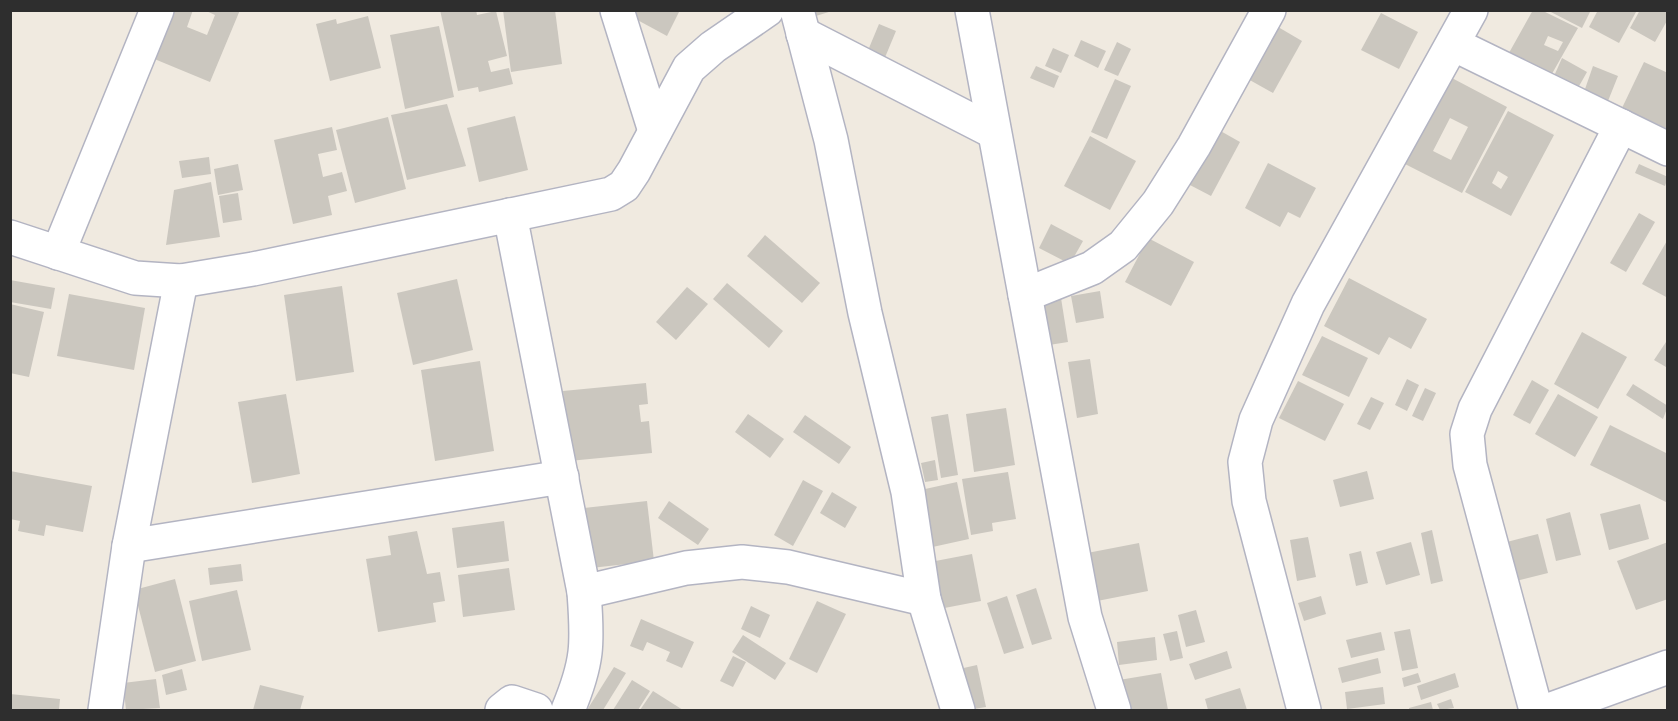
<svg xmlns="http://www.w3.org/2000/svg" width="1678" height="721" font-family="Arial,sans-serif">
<rect width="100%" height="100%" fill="#f0eae0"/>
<g fill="#cbc7bf" fill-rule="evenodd">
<path d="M172,10H193L187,27L207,35L215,15L204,10H240L210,82L152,58Z"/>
<path d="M440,10H476L477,15L496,11L507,56L488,61L491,72L509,68L513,84L479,92L478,87L458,91Z"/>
<path d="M503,10H555L562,64L511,72Z"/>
<path d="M633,10H680L667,36L630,16Z"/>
<path d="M801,10H832V11L803,20Z"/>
<path d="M1533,10H1541L1578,28L1549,79L1505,60ZM1548,36L1563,42L1558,51L1544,45Z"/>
<path d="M1547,10H1591L1582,28Z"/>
<path d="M1598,10L1636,12L1619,43L1589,27Z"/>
<path d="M1640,10H1668V19L1655,42L1630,28Z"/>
<path d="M1381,13L1418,32L1399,69L1361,50Z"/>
<path d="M368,16L381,68L330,81L316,24L336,19L337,24Z"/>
<path d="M1268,21L1302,41L1273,93L1239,74Z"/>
<path d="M879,24L896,31L881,67L864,60Z"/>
<path d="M439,26L454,97L405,109L390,35Z"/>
<path d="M1081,40L1106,51L1098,68L1074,56Z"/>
<path d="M1117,42L1131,49L1118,76L1104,70Z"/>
<path d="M1053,48L1069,55L1061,73L1045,66Z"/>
<path d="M1562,58L1587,72L1574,95L1551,83Z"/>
<path d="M1644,62L1668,73V129L1622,108Z"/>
<path d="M1036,66L1059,76L1054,88L1030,78Z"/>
<path d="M1593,66L1618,76L1608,101L1584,92Z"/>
<path d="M1450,77L1507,107L1462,193L1405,164ZM1450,118L1468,127L1451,160L1433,151Z"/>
<path d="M1115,79L1131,86L1107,139L1091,132Z"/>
<path d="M447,104L466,166L407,180L391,115Z"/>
<path d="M1508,111L1554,135L1511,216L1465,192ZM1498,171L1508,177L1501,189L1492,183Z"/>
<path d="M515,116L528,170L479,182L467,128Z"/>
<path d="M388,117L406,189L355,203L336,130Z"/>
<path d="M332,127L337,150L318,154L323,177L342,172L347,191L328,196L332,215L293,224L274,140Z"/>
<path d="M1217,129L1240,142L1211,196L1188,184Z"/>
<path d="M1090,136L1136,161L1110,210L1064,186Z"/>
<path d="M209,157L211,174L182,178L179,161Z"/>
<path d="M1268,163L1316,188L1300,218L1288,212L1280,227L1245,208Z"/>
<path d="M238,164L243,190L218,195L214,169Z"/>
<path d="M1639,164L1668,177L1665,186L1635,173Z"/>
<path d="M211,182L220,237L166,245L174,190Z"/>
<path d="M238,193L242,220L223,223L219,196Z"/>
<path d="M1639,213L1655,222L1626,272L1610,263Z"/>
<path d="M1051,224L1083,241L1070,264L1039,248Z"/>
<path d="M765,235L820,283L802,303L747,256Z"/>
<path d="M1148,238L1194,262L1171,306L1125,282Z"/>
<path d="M1668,239V298L1642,284Z"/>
<path d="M1349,278L1427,319L1411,349L1389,337L1379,355L1324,326Z"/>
<path d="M457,279L473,350L413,365L397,293Z"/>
<path d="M10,280L55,288L51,309L10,302Z"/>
<path d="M727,283L783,331L769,348L713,299Z"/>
<path d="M342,286L354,372L296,381L284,295Z"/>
<path d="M687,287L708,304L676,340L656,322Z"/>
<path d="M1100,291L1104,318L1076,323L1071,296Z"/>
<path d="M69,294L145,308L134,370L57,356Z"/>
<path d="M1061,298L1068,342L1049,345L1042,301Z"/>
<path d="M10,304L44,312L29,377L10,373Z"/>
<path d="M1582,332L1627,357L1598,409L1554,384Z"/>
<path d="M1322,336L1368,358L1349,397L1302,375Z"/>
<path d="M1668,339V365L1666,367L1654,360Z"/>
<path d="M1090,359L1098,414L1077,418L1068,362Z"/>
<path d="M480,361L494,451L435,461L421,370Z"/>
<path d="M1407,379L1419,385L1407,411L1395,405Z"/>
<path d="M1532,380L1549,390L1530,424L1513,415Z"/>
<path d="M1298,381L1344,404L1325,441L1279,418Z"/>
<path d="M646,383L648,404L639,405L641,422L649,421L652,453L569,461L563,391Z"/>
<path d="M1633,384L1668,406L1663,419L1626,395Z"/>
<path d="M1425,388L1436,393L1423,421L1412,416Z"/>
<path d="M286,394L300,474L252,483L238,402Z"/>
<path d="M1558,394L1598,417L1575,457L1535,434Z"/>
<path d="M1371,397L1384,403L1370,430L1357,424Z"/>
<path d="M1006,408L1015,465L974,472L966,414Z"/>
<path d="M748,414L784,439L770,458L735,432Z"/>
<path d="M948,414L958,475L941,478L931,417Z"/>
<path d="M805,415L851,447L839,464L793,432Z"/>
<path d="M1610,425L1668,454L1666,502L1590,465Z"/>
<path d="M935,460L938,480L925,482L921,463Z"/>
<path d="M10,471L92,486L83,532L46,525L44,536L18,531L20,521L10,519Z"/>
<path d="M1367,471L1374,499L1340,507L1333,480Z"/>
<path d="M1008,472L1016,519L992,523L993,531L971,535L962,479Z"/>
<path d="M803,480L823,491L793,546L774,535Z"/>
<path d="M957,482L969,539L928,548L916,491Z"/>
<path d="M832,492L857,507L845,528L820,513Z"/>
<path d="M647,501L654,561L591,568L584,508Z"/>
<path d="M669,501L709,529L698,545L658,518Z"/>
<path d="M1640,504L1649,539L1609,550L1600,514Z"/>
<path d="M1570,512L1581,555L1556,561L1546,519Z"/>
<path d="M504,521L509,561L457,568L452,528Z"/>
<path d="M1432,530L1443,581L1431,584L1421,533Z"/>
<path d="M417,531L427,574L440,572L445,601L433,603L436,622L378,632L366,559L391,555L388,536Z"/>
<path d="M1538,534L1548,573L1512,582L1503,543Z"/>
<path d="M1308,537L1316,577L1297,581L1290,540Z"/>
<path d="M1411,542L1420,575L1386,585L1376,552Z"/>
<path d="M1668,542V599L1636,610L1617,561Z"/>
<path d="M1139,543L1148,591L1092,602L1082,554Z"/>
<path d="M1361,551L1368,583L1356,586L1349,554Z"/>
<path d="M972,554L981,601L934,610L925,563Z"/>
<path d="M241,564L243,581L210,585L208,568Z"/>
<path d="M509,568L515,610L463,617L458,575Z"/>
<path d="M175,579L196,661L155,672L134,590Z"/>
<path d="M1036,588L1052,639L1032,645L1016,595Z"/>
<path d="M237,590L251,650L202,661L189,601Z"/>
<path d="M1007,596L1024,648L1004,654L987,603Z"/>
<path d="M1321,596L1326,614L1304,621L1298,603Z"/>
<path d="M817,601L846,614L817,673L789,659Z"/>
<path d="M751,606L770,615L760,638L741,629Z"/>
<path d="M1196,610L1205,642L1186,647L1178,615Z"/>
<path d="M641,619L694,642L682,668L666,661L670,652L647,642L643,651L630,646Z"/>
<path d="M1410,629L1418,668L1402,671L1394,632Z"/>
<path d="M1177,631L1183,658L1170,661L1163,634Z"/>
<path d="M1381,632L1385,650L1351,658L1346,640Z"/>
<path d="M743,635L786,663L775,680L732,652Z"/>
<path d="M1155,637L1157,660L1119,665L1117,642Z"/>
<path d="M1227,651L1232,668L1195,680L1189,664Z"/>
<path d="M733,656L746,662L733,687L720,681Z"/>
<path d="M1378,658L1381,673L1342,683L1338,668Z"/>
<path d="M977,665L986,707L967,710L959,669Z"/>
<path d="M614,667L626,673L603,710H587Z"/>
<path d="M182,669L187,690L166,695L162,675Z"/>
<path d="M1161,673L1168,710H1124L1119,680Z"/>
<path d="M1418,673L1421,682L1404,687L1402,678Z"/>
<path d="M1455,673L1459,687L1421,700L1417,686Z"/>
<path d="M156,679L160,708L126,710L123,683Z"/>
<path d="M632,680L650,691L638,710H613Z"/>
<path d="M260,685L304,696L300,710H253Z"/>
<path d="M1383,687L1385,704L1347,709L1345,692Z"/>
<path d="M1240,688L1247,710H1208L1205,699Z"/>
<path d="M653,691L683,710H640Z"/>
<path d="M10,694L60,699L59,710H10Z"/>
<path d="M1451,699L1454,708L1440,710L1437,704Z"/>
<path d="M1431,702L1433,710H1409V708Z"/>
</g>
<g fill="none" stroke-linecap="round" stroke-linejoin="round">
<g stroke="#b3b4c2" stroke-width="36">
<g id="minor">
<path d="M617,10L655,131"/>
<path d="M797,10L831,140L865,313L908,492L924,599L958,710"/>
<path d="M972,10L1085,617L1114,710"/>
<path d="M803,34L994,132"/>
<path d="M1453,44L1668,149"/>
<path d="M510,215L584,592C588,644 588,662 568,710"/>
<path d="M10,237L135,278L181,281L253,269L611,194L624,186L634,171L689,68L713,47L767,10"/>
<path d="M58,253L157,10"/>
<path d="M1025,295L1092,268L1123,246L1158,203L1194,146L1269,10"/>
<path d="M129,546L562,477"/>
<path d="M584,592L686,568L742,562L788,567L924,599"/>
<path d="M105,710L129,546L181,281"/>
<path d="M502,710L512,702L536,710"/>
<path d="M1304,710L1249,501L1245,462L1256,420L1308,304L1471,10"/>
<path d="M1536,710L1470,465L1467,434L1475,409L1621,126"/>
<path d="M1549,710L1668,667"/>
</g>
</g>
<use href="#minor" stroke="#fff" stroke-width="33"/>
</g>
<rect width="1678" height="721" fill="none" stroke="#2e2e2e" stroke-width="24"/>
</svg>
